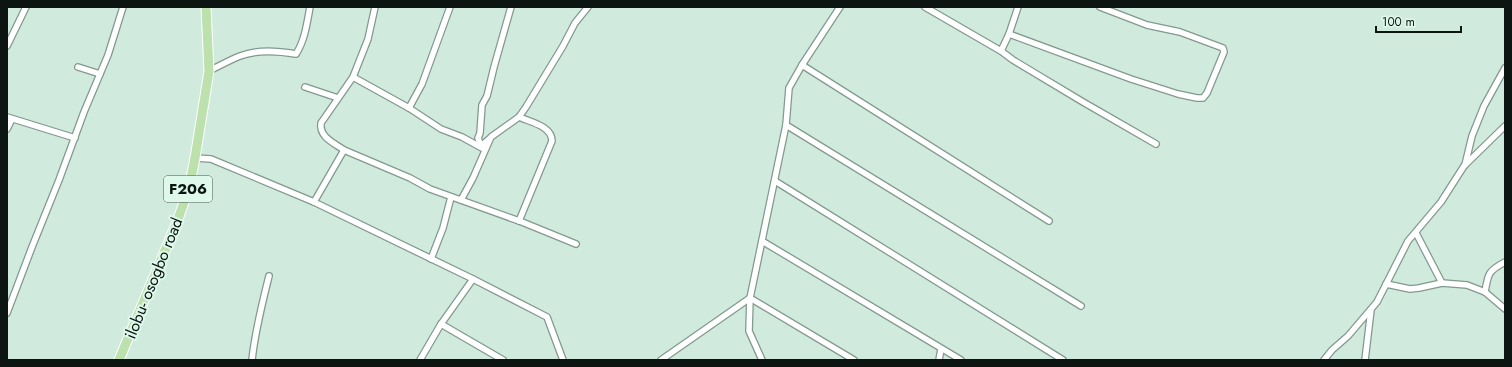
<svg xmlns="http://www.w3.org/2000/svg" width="1512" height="367" font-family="Jost,sans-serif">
<rect width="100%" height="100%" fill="#d1eade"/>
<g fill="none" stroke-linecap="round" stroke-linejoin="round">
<g stroke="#82998e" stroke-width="8">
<g id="street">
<path d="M925,7L1001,51L1013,60L1083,102L1156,144"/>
<path d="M1009,34L1131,79L1178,94L1197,98H1203L1207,93L1224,52L1223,48L1180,32L1147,25L1100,7"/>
<path d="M7,46L26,7"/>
<path d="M1001,51L1009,34L1018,7"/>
<path d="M802,65L1049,221"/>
<path d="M78,67L100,74"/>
<path d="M209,71C219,66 230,60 240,56C258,49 278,51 296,54C305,40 307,23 310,7"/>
<path d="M353,77L409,108L441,129L462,137L482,148"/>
<path d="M305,87L338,98"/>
<path d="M409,108L422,84L450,7"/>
<path d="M7,117L75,138"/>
<path d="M519,117C530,122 552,126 552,141L519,221"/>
<path d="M786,125L1081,306"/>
<path d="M7,129L12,119"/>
<path d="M489,139L481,146L478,138L480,133L482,105L487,96L494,67L511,7"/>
<path d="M344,150L410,178L430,189L522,222L576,244"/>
<path d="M195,158L211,159L314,202L473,279L441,324L420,360"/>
<path d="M1465,165L1472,136L1484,106L1505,68"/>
<path d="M775,181L1063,360"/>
<path d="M461,200L473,178L491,137L519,117L526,107L563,46L575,23L588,7"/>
<path d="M314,202L344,150C334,143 319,137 321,123L353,77L368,39L375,7"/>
<path d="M1416,233L1442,283"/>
<path d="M762,241L961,360"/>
<path d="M431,259L443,228L451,197"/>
<path d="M473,279L547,317L563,360"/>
<path d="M1386,284L1410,289L1419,288L1442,283L1467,285L1485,292L1505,309"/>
<path d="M1485,292C1488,274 1488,271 1505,262"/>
<path d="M750,298L854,360"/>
<path d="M7,313L32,247L59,180L84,112L108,55L123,7"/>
<path d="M441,324L503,360"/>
<path d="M252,360C255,331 262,304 269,276"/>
<path d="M661,360L750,298"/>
<path d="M762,360L749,331L750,298L786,125L789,88L802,65L840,7"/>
<path d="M939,360L941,349"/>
<path d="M1324,360L1332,350L1348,336L1377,302L1408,241L1441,202L1464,166L1505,126"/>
<path d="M1365,360L1371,310"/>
</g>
</g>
<g stroke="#fff" stroke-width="11">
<path id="primary" d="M119,360L177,222L189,188L195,158L209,71L206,7"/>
</g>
<use href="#street" stroke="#fff" stroke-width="5.5"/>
<use href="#primary" stroke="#bce1ad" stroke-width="9"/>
</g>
<g text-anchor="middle" stroke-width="4" stroke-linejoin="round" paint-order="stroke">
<rect fill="#def8eb" stroke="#4b5952" stroke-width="1" x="164" y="176" width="48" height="26" rx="3"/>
<g font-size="15" font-weight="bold" fill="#0c1511">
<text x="188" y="194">F206</text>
</g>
<g font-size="16" fill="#0c1511" stroke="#def8eb">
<text transform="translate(153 278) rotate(-68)" y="6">ilobu- osogbo road</text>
</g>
</g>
<rect width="1512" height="367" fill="none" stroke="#0c1511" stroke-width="16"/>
<path d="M1376 26v6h85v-6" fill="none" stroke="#0c1511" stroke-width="2"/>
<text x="1382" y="26" font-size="12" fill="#0c1511" stroke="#def8eb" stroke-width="3" paint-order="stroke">100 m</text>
</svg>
